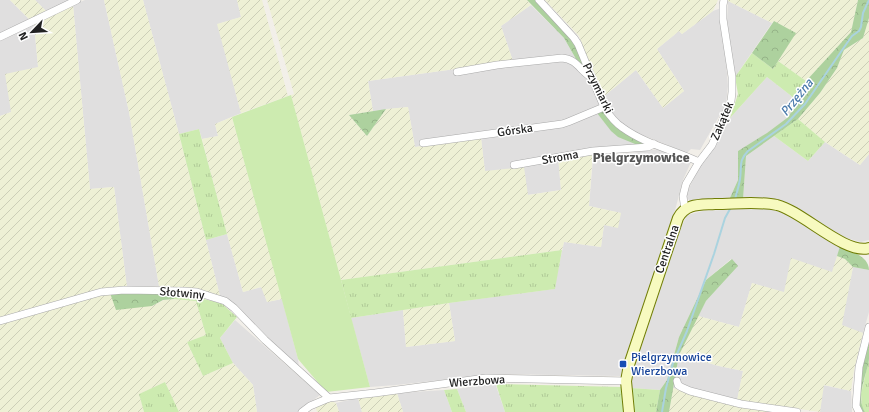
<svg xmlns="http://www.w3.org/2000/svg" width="869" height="412" font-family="Signika,sans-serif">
<defs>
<pattern id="farmland-furrows" width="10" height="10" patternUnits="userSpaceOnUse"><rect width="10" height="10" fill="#eef0d5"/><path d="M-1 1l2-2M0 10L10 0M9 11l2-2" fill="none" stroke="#ccceb7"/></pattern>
<pattern id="grass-tufts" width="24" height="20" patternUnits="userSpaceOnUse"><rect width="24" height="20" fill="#cdebb0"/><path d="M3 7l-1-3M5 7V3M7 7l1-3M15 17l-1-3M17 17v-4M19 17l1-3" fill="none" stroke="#b0c997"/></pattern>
<pattern id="forest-crowns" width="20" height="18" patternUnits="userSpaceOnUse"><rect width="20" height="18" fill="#add19e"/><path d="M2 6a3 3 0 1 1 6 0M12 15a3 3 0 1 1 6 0" fill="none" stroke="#95b388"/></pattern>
</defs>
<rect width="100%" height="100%" fill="#f2efe9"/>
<g fill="#e0dfdf">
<path d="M0,0H10L30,20L0,35Z"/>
<path d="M35,0H71L46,11Z"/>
<path d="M85,0H104L129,112L159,286L127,287L114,187L90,189L73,5Z"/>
<path d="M143,0H237L241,17L218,24L241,113L215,124L218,136L202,139L199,129L179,134Z"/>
<path d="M728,1L772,23L735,77L727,20Z"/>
<path d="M531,5L564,38L576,59L588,74L589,81L603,111L640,146L558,156L561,190L527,195L485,171L481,138L415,147L408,107L373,111L368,81L513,61L501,26Z"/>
<path d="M721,8L725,48L728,86L726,104L700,150L691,149L687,153L625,128L611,114L603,97L636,70L663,108L684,91L657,49L679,31L682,34L713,11Z"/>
<path d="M34,24L38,67L11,112L0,116V41Z"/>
<path d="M767,77L799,102L787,118L768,133L738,151V180L729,200L691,202L686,197L689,188L698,170L716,144L730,118Z"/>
<path d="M774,136L808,161L825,142L860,165L869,154V240L861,242L846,238L808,216L743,200L746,156Z"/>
<path d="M659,149L691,162L683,180L673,218L627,352L621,376L497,374L396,385L370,387L351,318L403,310L406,347L455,341L449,303L554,289L564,242L601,247L604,225L621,213L589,206L593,158Z"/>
<path d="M763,208L781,212L840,246L833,272L785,293L752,283L739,327L698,316L706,301L738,266L731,259L706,280L679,337L667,380L660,390L631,388L633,373L679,232L687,215L703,211Z"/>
<path d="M227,234L243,292L262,287L267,302L282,299L298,359L299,368L247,317L220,296L206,240Z"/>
<path d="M853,267L869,270V312L863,333L841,326Z"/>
<path d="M235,320L320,395L298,412H257L253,385L233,363L220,338Z"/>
<path d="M679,355L719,366L743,371L736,406L673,388Z"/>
<path d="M495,383L505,412H466L457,389Z"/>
<path d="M823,385L851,391L852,412H820Z"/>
<path d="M444,390L452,412H403L397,393Z"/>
<path d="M358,398L362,412H339L336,403Z"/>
</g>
<g fill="url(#farmland-furrows)">
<path d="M10,0H35L46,11L30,20Z"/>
<path d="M104,0H143L179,134L220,296L187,288L159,286L129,112Z"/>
<path d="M237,0H262L288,96L241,113L217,24L241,17Z"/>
<path d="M267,0H527L531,5L501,26L513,61L368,81L373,111L349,115L367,136L386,109L408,107L415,147L481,138L485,171L524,167L528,195L561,190L558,156L593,151L589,206L621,213L618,228L604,225L601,247L564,242L562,250L341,280L291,95L294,94Z"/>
<path d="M545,0H718L713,11L682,34L679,31L657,49L684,91L663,108L636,70L603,97L579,36Z"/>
<path d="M728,0H858L851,32L806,81L778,61L795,33L773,21L772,23L728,1Z"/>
<path d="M73,5L90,189L114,187L127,287L100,289L0,317V116L11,112L5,74L38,67L34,24Z"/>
<path d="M869,18V154L860,165L825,142L798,119L820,93L837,68L844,50L863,38Z"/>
<path d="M232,117L282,299L267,302L261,287L243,292L227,234L202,139L218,136L215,124Z"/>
<path d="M837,256L845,259L853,267L842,325L863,333L854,370L851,391L824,385L820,412L737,400L743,371L719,366L679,355L698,316L739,327L752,283L784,292L791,258L832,272Z"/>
<path d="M110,293L152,306L164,300L174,299L196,300L206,335L187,342L203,376L233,363L253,385L257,412H179L165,382L139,394L144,412H0V323Z"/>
<path d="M449,303L455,341L406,347L403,310Z"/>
<path d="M673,388L738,406L777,412H669Z"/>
<path d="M397,393L403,412H362L358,398Z"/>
<path d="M331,401L336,403L339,412H317L315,406Z"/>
</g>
<g fill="url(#grass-tufts)">
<path d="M752,53L773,69L778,61L806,81L799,102L767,77L730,118L738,94L735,77Z"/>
<path d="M798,119L825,142L808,161L774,136Z"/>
<path d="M199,129L227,234L206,240L179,134Z"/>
<path d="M562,250L555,289L449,303L351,318L341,280Z"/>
<path d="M173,293L195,297L221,303L237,317L220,338L233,363L203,376L187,342L206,335L196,301L174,299Z"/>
<path d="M869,359V412H865L862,407L861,394Z"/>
<path d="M165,382L179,412H144L139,394Z"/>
<path d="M496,384L622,387L625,412H505Z"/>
<path d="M631,388L660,390L656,412H632Z"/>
<path d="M457,389L466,412H452L444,390Z"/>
</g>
<g fill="url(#forest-crowns)">
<path d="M527,0H536L571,39L580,53L588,74L576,59L564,38Z"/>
<path d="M858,0H869V18L863,38L844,50L837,68L820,93L798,119L746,156L743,200H729L738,180V151L767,133L787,118L799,102L806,81L851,32Z"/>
<path d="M774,21L796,33L773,69L752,53Z"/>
<path d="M386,109L367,136L349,115Z"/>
<path d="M604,110L647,144L640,146L618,137L611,131L597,113Z"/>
<path d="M840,246C850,251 869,256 869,270L853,267L845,259L837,256Z"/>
<path d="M732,259L738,266L706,301L679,355L669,412H656L660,390L667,380L679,337L706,280Z"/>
<path d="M110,293H173L174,299L163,300L152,306L116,310Z"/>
<path d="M869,339C869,346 869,353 869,359C867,375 855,397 865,412H861L859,408L861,372Z"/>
</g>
<path fill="#cdebb0" d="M291,95L370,387L326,392L298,359L232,117Z"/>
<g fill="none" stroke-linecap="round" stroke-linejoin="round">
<g stroke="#aad3df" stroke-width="2">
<path d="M735,199C737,192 739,186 740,179C742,167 738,161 748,151L786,124L805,104L847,43L852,36L859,31L861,27L863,13L869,0"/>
<path d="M662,412L666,388L673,363L687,331L714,254L725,218L730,209"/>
</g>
<g stroke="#a9a9a9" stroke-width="8">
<g id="street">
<path d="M539,0L574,38L578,44L604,107C609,115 615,123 623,128C645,144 674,150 699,162"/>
<path d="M0,37L77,0"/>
<path d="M457,72L497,65L562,58C577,59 580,71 592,78"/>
<path d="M423,143L562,124L568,122L604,107"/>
<path d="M514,165L593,151L648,147L654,144"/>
<path d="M685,210L683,196L686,184L699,162L712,145L731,101L732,92V77L723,19V5L724,0"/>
<path d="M0,321L101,292L124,290L184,291L197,292L209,296L225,301L234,308L265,340L329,398"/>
<path d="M677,381L678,385L681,387L690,391L741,404L797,412"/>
<path d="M302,412L310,406L329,398L375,393L486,378L626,381"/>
<path d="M859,412L856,406L859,367L869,327"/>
</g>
</g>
<g stroke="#707d05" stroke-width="12">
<path id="secondary" d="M629,412L626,381L629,365L678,218C686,203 700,205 715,204C735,204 758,201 777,205C802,211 845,255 869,248"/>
</g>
<use href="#street" stroke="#fff" stroke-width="7"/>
<use href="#secondary" stroke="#f7fabf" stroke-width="10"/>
</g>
<rect fill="#1a4fb4" stroke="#fff" stroke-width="1.5" x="619" y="360" width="8" height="8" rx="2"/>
<g text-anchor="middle" stroke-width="3" stroke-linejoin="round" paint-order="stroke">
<g font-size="12" fill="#222" stroke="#fff">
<text transform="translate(598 88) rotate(64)" y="4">Przymiarki</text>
<text transform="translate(722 121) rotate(-67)" y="4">Zakątek</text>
<text transform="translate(515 130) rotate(-8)" y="4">Górska</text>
<text transform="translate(560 157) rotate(-10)" y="4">Stroma</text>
<text transform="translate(667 249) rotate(-71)" y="4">Centralna</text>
<text transform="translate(182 293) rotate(5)" y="4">Słotwiny</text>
<text transform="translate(477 381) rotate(-4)" y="4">Wierzbowa</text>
</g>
<g font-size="12" fill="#164399" stroke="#fff" text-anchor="start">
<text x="631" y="361">Pielgrzymowice<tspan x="631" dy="14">Wierzbowa</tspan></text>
</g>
<g font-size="13" font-style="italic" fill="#4a7aab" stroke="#fff">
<text transform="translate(796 97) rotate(-51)" y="5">Przężna</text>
</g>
<g font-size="14" font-weight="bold" fill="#555" stroke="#fff">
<text x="641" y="162">Pielgrzymowice</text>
</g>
</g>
<g transform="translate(32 32) rotate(245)" stroke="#ffffff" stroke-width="3" paint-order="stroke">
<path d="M0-3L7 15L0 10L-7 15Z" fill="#222222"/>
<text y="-6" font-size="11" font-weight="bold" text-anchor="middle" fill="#222222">N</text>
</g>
</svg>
